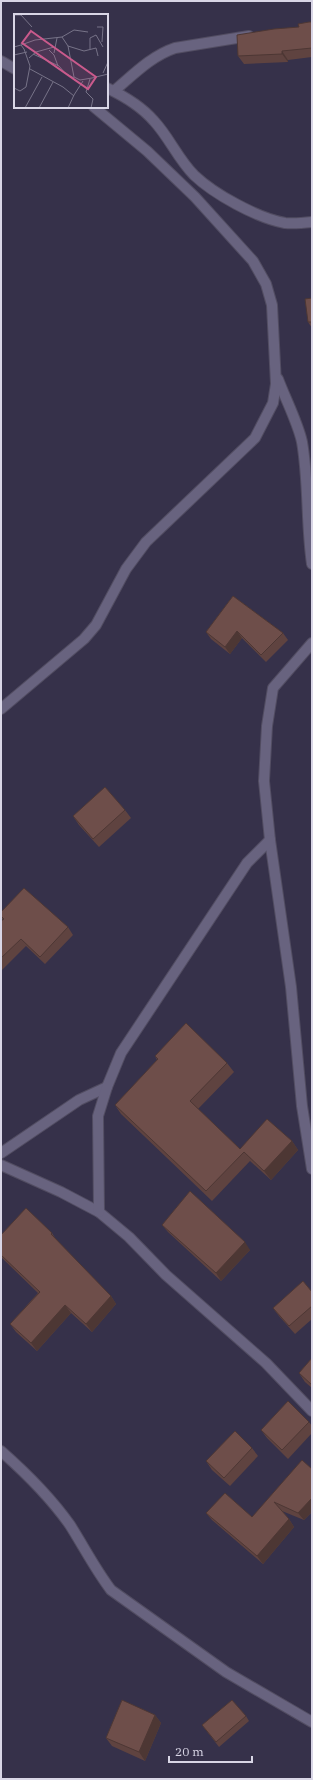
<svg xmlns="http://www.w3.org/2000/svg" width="313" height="1780" font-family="'IBM Plex Serif',serif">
<rect width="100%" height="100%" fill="#36314a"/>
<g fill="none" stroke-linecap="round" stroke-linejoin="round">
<g stroke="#524d62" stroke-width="12">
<g id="minor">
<path d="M1,61L15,69"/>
<path d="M107,88C124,96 141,106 154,121C169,137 178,159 194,175C214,194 257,218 285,223C294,224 303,223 312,222"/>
<path d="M114,91C133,75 151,56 175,48L249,36"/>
<path d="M278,379C285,398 298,423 302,442C309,482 306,523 312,564"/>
<path d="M312,643L273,688L267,726L264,781L270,840L291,987L302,1106L312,1169"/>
<path d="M1,709L84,639L96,625L126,569L146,542L255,438L273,403L276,384L272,305L266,284L253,261L195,197L147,151L94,107"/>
<path d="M1,1153L79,1100L107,1087"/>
<path d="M1,1165L61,1192L99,1212L129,1237L166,1275L266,1363L312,1411"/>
<path d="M99,1212L98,1116L107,1087L121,1053L247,863L270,840"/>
<path d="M1,1451C26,1473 51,1498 70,1525C84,1547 95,1569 111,1590L226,1672L312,1722"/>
</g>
</g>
<use href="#minor" stroke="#68637f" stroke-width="10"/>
</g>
<g fill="#5f4340">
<path d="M312,22V57L288,60V62L244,64L238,56L299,27Z"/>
<path d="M312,298V328L308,322Z"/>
<path d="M233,596L283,633L288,640L266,662L242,638L230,654L211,639L206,632Z"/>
<path d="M125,810L131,818L99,847L79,825L73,816Z"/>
<path d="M1,912L68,927L73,935L45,964L26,946L1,971V921L3,920L1,917Z"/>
<path d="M155,1056L227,1063L234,1072L198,1109L240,1149L292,1141L298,1150L271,1180L250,1161L212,1201L121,1114L115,1105L157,1060Z"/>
<path d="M162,1225L250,1250L221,1281L168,1232Z"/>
<path d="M52,1233L57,1241L111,1296L116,1304L92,1332L71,1313L37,1351L16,1332L10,1324L38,1293L1,1257V1235Z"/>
<path d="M312,1292V1319L295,1334L279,1316L273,1308Z"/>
<path d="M312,1358V1388L305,1382L299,1373Z"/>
<path d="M309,1422L312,1426V1433L288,1459L267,1438L261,1430Z"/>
<path d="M252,1448L258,1456L230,1486L212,1470L206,1461Z"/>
<path d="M312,1469V1512L304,1520L282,1511L289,1519L294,1527L263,1564L212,1520L206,1513L252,1517Z"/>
<path d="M155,1715L161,1723L145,1761L112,1746L106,1738Z"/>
<path d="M246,1716L249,1721L219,1747L202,1725Z"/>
</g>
<g fill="#4d3734">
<path d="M282,51L288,60V62L282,54Z"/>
<path d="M237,631L242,638L230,654L225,647Z"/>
<path d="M292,1141L298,1150L271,1180L264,1171Z"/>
<path d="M245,1242L250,1250L221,1281L216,1273Z"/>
<path d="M111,1296L116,1304L92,1332L86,1324Z"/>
<path d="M65,1305L71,1313L37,1351L31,1343Z"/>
<path d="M312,1498V1512L304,1520L298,1513Z"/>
<path d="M289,1519L294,1527L263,1564L257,1556Z"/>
<path d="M155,1715L161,1723L145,1761L139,1752Z"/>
</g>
<g fill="#6e4e4a" stroke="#4d3734">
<path d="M309,22H312V48L282,51V54L238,56L237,35L274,29L299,27L298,24Z"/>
<path d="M312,298V322H308L305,299Z"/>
<path d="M233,596L283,633L261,655L237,631L225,647L206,632Z"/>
<path d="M105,787L125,810L93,839L73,816Z"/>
<path d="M24,888L68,927L40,957L21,939L1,958V921L4,919L1,916V912Z"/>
<path d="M186,1023L227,1063L190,1101L240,1149L267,1119L292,1141L264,1171L244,1152L206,1191L115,1105L158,1059L155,1056Z"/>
<path d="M190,1191L245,1242L216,1273L162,1225Z"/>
<path d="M26,1208L52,1233L51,1234L111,1296L86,1324L65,1305L31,1343L10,1324L40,1292L1,1255V1235Z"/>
<path d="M303,1281L312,1292V1306L289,1326L273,1308Z"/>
<path d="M312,1358V1385L299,1373Z"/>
<path d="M288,1401L309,1422L282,1450L261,1430Z"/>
<path d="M235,1431L252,1448L224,1478L206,1461Z"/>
<path d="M302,1460L312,1469V1498L298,1513L274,1502L289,1519L257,1556L206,1513L225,1493L252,1517Z"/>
<path d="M122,1700L155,1715L139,1752L106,1738Z"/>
<path d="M232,1700L246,1716L216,1742L202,1725Z"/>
</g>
<g transform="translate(14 14)">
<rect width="94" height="94" fill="#36314a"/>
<path fill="none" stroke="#777388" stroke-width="1" d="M0,1H7L18,13M83,13H89L88,28M48,23L54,32L60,63L66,66L78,64M7,31L21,26L48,23L60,16L74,18M54,32L70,37L82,34L84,42M0,33L7,31L10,35L16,52L12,73L6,77L0,74M76,35V24L82,21L89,33M35,36L40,41L44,52M40,39L43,24M19,40L45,52L51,59L60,64M0,41L13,38M15,44L22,38L40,33M16,55L49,73L60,82M89,59L94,48M78,64L94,60M76,65L72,78L79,85L77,94M60,81L69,67M11,94L28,63M25,94L39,68M54,94L60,81"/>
<path fill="#ca5a8c" fill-opacity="0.15" stroke="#ca5a8c" stroke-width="2" d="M17,17L82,63L74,75L8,29Z"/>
<rect width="94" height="94" fill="none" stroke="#d9d6e6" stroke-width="2"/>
</g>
<rect width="313" height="1780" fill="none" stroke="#d9d6e6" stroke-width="4"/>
<path d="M169 1756v6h83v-6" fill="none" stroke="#d9d6e6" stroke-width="2"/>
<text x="175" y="1756" font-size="12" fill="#d9d6e6" stroke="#36314a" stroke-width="3" paint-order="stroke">20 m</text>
</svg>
